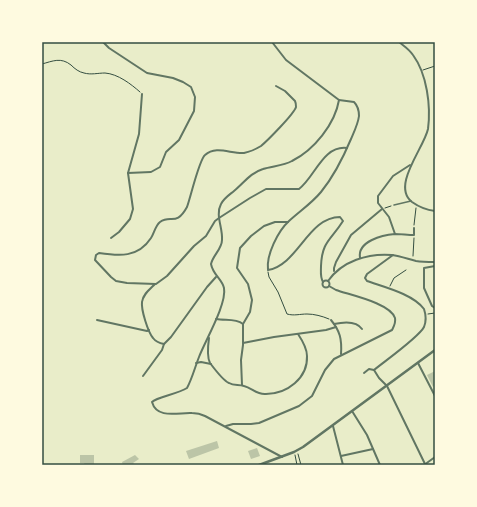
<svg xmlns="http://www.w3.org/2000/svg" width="477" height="507" font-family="Cabin,sans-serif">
<rect width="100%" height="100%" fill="#e9edc9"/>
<g fill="#bcc5a7">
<path d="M435,371V385L433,387L427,375Z"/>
<path d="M217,441L219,448L189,459L186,451Z"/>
<path d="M257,448L260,456L251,459L248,451Z"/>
<path d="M80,455H94V465H85L84,463H80Z"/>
<path d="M135,455L139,459L133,463L134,464L132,465H123L122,462Z"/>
</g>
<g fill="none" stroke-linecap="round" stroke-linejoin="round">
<g stroke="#344e41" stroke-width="1">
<path d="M42,64C53,61 61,57 71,65C75,69 79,72 84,73C91,75 98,73 105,73C118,74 131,84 140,92"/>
<path d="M423,70L435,66"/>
<path d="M385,208L391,206"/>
<path d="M414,225L416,208"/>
<path d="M413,256L414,238"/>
<path d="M268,272L269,277L278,292L287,314C294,316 300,314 307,314C314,314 322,316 329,319"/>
<path d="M390,286L394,278L406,270"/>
<path d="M428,314L435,313"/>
<path d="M298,454L301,465"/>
<path d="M295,455L297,465"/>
</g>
<path stroke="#617663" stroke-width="1.5" d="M394,205L411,201"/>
<g stroke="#617663" stroke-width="2">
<path d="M103,42L109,48L147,73L173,78L183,82L191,87L195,97L194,111L179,140L166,152L160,167L151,172L128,173"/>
<path d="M272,42L286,60L339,100C335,124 314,150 292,161C283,166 272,166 263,169C250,173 244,183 234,191C229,195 224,198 221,204C215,215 223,228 222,240C222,249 213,255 211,264C213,275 222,279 224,288C227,304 205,341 199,357C195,367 192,379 187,388C178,394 157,397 152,402C157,420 180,412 192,413C197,413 201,414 205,416L282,457"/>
<path d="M399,42C404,46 409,49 413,55C427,74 431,106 428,129C424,148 391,186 412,202C419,207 427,210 435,211"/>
<path d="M276,86L285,91L295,101C296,103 296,105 296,107C294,114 267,141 261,146C256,149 249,152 244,153C231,154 216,145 205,155C199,160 191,196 187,207C176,227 171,214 160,222C155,226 154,234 151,238C138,258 119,256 99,253L96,255L95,260L111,277L116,281L127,283L156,284L167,276L194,246L206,236L215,221L219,218L250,198L266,189H299C315,177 323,145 347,148"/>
<path d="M395,234L389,217L378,203V196L393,176L410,165"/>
<path d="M111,238L119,232L130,219L133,209L128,173L139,134L142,94"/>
<path d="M360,258C357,241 383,235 395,234C401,234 408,235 414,235V228"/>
<path d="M435,266L424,268V288L432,306L435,308"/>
<path d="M334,271V268L336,262L351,235L382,209"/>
<circle cx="326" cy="284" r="3.5"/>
<path d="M328,281C342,261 368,253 392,255C400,256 408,259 416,261C422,262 429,262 435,262"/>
<path d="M323,282C320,277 321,272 321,266C322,241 331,240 343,221L340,217C308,217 298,265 268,270C266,255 278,231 289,221C300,211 312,203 321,192C334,176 343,158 351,139C354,132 358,124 359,116C359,111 358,106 354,102L339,100"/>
<path d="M155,284C150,289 143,294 142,302C141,310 148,332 153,338C156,342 159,343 164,344L171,337L207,287L216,277"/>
<path d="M216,319C225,321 235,318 243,324"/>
<path d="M97,320L147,331L149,330"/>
<path d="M331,320C340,331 342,339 341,354"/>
<path d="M334,324C343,322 356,320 362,329"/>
<path d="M209,338C208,345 207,357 210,363C213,367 224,381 229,383C234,386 239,384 244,386C252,388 257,395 266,394C287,394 308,378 307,356C307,348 302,340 298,334"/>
<path d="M243,343L274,337L326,330L336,327"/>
<path d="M196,363L201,362L211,364"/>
<path d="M418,363L435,396"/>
<path d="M374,370C385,361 419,337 424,327C426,322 426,315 424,309C413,294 384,287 367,281L365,278L367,274L393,255"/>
<path d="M374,370L379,378L387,386L425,464"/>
<path d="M364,373L369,369L374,370"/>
<path d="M143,376L162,350L164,344"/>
<path d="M242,385L241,360L243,345V324L250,312L252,300L248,284L237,268L240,248L251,236L264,226L275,222H288"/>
<path d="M352,411L367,435L380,465"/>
<path d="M226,426L233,424H251L259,423L299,406L312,396L325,370L334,359L392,330C394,326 396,323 395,318C390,303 350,295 336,290L329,286"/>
<path d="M333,426L343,465"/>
<path d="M341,456L373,449"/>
<path d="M424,465L435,457"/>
</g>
<path stroke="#617663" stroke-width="2.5" d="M259,465L294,452L303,447L435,350"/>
</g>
<rect width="477" height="507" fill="none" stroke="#fefae0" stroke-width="86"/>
<rect x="43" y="43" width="391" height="421" fill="none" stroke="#344e41" stroke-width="1.5"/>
</svg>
